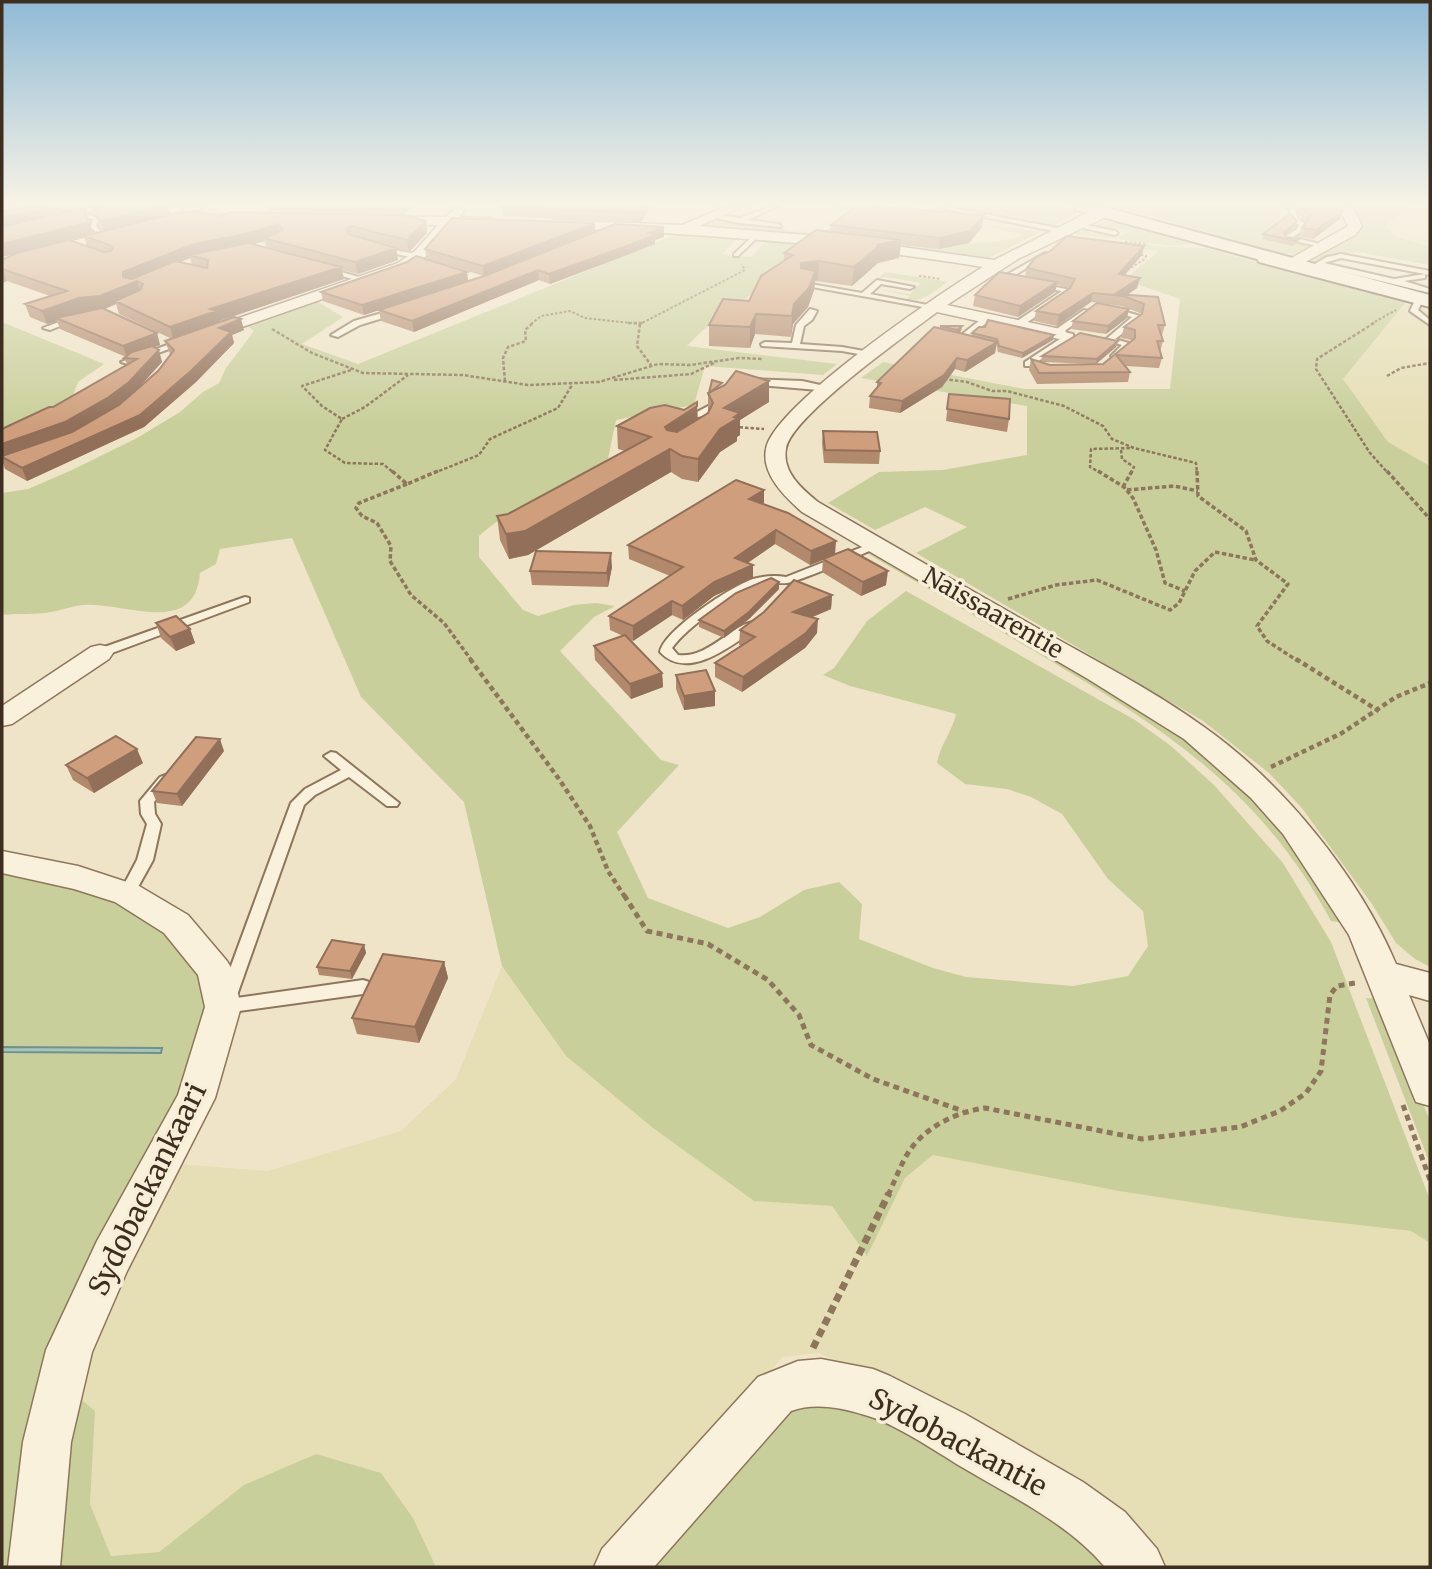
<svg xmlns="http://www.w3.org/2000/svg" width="1432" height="1569" font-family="Merriweather,serif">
<rect width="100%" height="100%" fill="#f0e4c8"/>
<g fill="#e6deb5">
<path d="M1403,206H1430V247L1403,240L1389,233L1388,223L1405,207Z"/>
<path d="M1405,303L1430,310V466L1388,442L1343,379Z"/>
<path d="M502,966L566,1056L653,1128L754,1201L832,1206L866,1255L905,1178L933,1155L1119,1191L1287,1217L1411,1231L1430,1243V1567H1156L1106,1509L1019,1448L819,1353L782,1357L615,1567H436L413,1518L244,1485L159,1552L111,1556L90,1504L95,1411L71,1391L103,1301L178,1164L268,1171L401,1131L456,1079Z"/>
</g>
<g fill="#c9cf9b">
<path d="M946,206H1058L1077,213L1052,227L1019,218Z"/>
<path d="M1115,206H1280V222L1259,238L1293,246L1300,243L1311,246L1298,253L1286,254Z"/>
<path d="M1353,206L1405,207L1407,209L1388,223L1387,228L1394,236L1430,247V265L1358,252L1335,254L1311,263L1315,257L1355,236L1363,227Z"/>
<path d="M714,218C764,229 986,258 1024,234L990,228L993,225L1041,232L989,258L983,259L857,240L702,225Z"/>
<path d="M1102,222H1111L1193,244L1167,245L1072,234L1090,229L1087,232L1118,237L1131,231L1092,226Z"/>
<path d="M680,233L738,237L722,254L751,257L767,240L820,243L703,330L687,346L837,364L823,375L705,366L694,405L616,420L608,459L603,470C564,488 510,507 479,536V557L523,610L538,616L574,605L596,603L615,606L594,617L560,651L661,760L679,765L617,832L648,898L728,928L760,917L804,890L839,882L862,904L859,939L933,968L966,977L1073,986L1128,976L1148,946L1143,911L1108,879L1062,814L1031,797L1007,789L965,784L937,763C940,745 952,732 956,714L850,686L823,675L834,668L867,621L906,591L1135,720L1171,746L1214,785L1283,863L1331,942L1430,1200V1243L1411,1231L1287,1217L1119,1191L933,1155L905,1178L867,1256L832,1206L754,1201L653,1128L566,1056L502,966L464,802L361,697L292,538L220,549L216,564L200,573C195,638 124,602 83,605C72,606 62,610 51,612C35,615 18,613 2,615V493L28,489L72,470L137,438L180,412L203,392L219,383L226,368L254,331L245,324L315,300L343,317L302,344L358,364Z"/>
<path d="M1073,236L1164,247L1205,248L1405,303L1343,379L1388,442L1430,466V967L1415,959L1396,943L1372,904L1301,807L1269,773L1203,721L916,553L967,527L925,507L875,530L828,503L879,472L943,470L1027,455V406L861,378L883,362L1025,389H1170L1180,299L1124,280L1159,251L1069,239Z"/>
<path d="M885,272L944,281L947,282C934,292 922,303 906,300L910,296L877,289L910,294L921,283L885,277L878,279Z"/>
<path d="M2,322L104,364L78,382L72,398L2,431Z"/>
<path d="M873,549L1119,693L1205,753L1274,820L1345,923L1331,921C1261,789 1159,725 1034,651C978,618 922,585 865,552Z"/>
<path d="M2,870C73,889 163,903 202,976C212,995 209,1019 207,1039L17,1521L20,1567H2V1052L159,1053L161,1049L2,1047Z"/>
<path d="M1366,998L1380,999L1430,1121V1164Z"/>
<path d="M71,1391L95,1411L90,1504L111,1556L159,1552L244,1485L316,1454L381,1473L413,1518L436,1567H44L59,1444Z"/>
<path d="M827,1403L875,1413L1086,1539L1113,1567H643L732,1457L770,1415Z"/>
</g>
<path fill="#a9c4bc" stroke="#6f938a" stroke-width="2" d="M2,1047L162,1048L161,1053L2,1052Z"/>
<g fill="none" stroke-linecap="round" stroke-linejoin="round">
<g stroke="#8d765c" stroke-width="4">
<g id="lane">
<path d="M32,206H39L35,209L37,210L76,213L94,206H101L85,214L100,218L96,226L106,237L101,238L90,226L94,219L78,217L71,220L69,217L36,214L27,209Z"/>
<path d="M771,206H778L748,220L779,224L781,227L739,223L707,216L710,214L740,218Z"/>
<path d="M943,206L1063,229L1066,231L1063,233L945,209Z"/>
<path d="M1288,206H1294L1298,219L1306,224L1302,231L1293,237L1327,246V248L1285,239V237L1297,229L1299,225L1292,220Z"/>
<path d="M1076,223L1115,231L1118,233L1115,235L1074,226Z"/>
<path d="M756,233L761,234L738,256H734V254Z"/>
<path d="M381,248L417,254L420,256L417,258L379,251Z"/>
<path d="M1045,253L1050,254L1010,278L1014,283H1008L1001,278Z"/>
<path d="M1341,254L1430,271V275L1341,258L1324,263L1394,279L1425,274V278L1404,281L1430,289V293L1319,266L1311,270L1308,268L1327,257Z"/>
<path d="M323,268H327L369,280L362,282L323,270Z"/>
<path d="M877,280L914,287L910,289L881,284L870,294L938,307L934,309L801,285L805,283L862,293Z"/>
<path d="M1035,283L1071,290L1067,296L1020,327H1014V323L1062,291L1035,287Z"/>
<path d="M1417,296L1424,298L1418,310L1430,320V325L1410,311Z"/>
<path d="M1106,306L1140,316L1138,322L1115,339L1132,344L1115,358L1111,356L1122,345L1105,340L1132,317L1106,310Z"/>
<path d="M396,309L400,311L399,313L360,325L338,337L331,335L354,321Z"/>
<path d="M810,309L817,311L812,320L804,326L800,344L842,347L875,353V357L842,351L762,346L761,344L765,342L792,343L796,325Z"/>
<path d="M1084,310L1091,312L1063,332L1073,334V338L1031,366H1025V362L1063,337L1056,336L1055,330Z"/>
<path d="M72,317L79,319L50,330L43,328Z"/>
<path d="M984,317L991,319L962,343H956V339Z"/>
<path d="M181,340L188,342L128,364L121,362Z"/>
<path d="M751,379L802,381L834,388L830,391L748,384V380Z"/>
<path d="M725,397L729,400L728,402L703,416L679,421L674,418L697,412Z"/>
<path d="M875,542L880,545L879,547C850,559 822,572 792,582C782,585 771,581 760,584C736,592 687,627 672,648L678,655C710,659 735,620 757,622V628C732,645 688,682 660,652C664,630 732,586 753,579C764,576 775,575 786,577Z"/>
<path d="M245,597L249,598V602L104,656H96L94,653L96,650Z"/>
<path d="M331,752L336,753L399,803L397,806H387L349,777L315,795L304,805L236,998L363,980L369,982L371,987L369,992L363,994L224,1013L218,1011L215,1006L222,1000L220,996L291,803L305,789L341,770L324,756Z"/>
<path d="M165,775L172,780L154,802L155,814L161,824L153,860L132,898H122L119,894L137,860L147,824L141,814L140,801L160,777Z"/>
</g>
</g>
<g stroke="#8d765c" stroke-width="3">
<g id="street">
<path d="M188,206H202L194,214V219H184L180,213Z"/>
<path d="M727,206H744L699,226L831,237L994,260L1087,213L1112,208V214L1018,259L947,305L1065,330L1067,334L1065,338L1059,339L937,312C908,334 790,417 786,449C782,472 802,489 818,502C892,545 965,587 1039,629C1094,660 1153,690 1204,727C1282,782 1359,876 1396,964L1430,973V1001L1409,995L1430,1045V1106L1416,1102L1411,1090L1349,935L1283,834L1251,798L1184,739L1088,679L802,512C785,497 761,474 766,449C773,406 941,292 983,267C841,244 698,233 554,228L547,224L554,220L682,225Z"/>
<path d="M1338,206H1352L1362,226L1355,235L1298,266H1288L1286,263L1288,260L1348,226Z"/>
<path d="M457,207L464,211L459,217L491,218L498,222L491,226L452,225L425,257L408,269L248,325L242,327L234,322L236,319L398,263L415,251L438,225L383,224L378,223V217H445Z"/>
<path d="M125,227L130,228V234L2,268V260Z"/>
<path d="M100,645L109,647L113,653L109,659L12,724L2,726V706L91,647Z"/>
<path d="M2,851L78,866L139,886L188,915L227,961L233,971L241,1007L215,1098L127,1271L92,1352L71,1442L60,1567H8L23,1442L46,1350L97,1241L178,1095L205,1007L198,975L164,933L115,902L74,889L2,873Z"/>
<path d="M821,1359L873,1369L890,1376L965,1414L1083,1482L1125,1512L1157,1549L1165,1567H1105C1067,1522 1010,1496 960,1466C934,1450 894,1423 865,1415C842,1408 815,1402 791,1411L654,1567H594L602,1549L758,1377L798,1361Z"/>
</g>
</g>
<g stroke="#6f573f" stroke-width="4">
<path id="secondary" d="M1074,206H1100L1430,295V307L1259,262L1257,259L1076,210Z"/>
</g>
<g stroke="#8d765c" stroke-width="2" stroke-dasharray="2.5 2" stroke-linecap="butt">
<path d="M836,206L859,209"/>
<path d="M209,214H229"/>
<path d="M1125,242L1148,244"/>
<path d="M1127,270L1145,259L1146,256L1137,254"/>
<path d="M919,276L941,279"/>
<path d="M531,324L541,316L570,311L585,318L640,324L745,270L742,264"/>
<path d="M1371,324L1396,310"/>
</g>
<g stroke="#8d765c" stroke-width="2.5" stroke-dasharray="3.5 2" stroke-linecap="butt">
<path d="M628,323H643"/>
<path d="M1374,323L1317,359L1316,369L1370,453L1388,473"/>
<path d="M640,324L637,346L651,365"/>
<path d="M272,329L312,353L363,373L463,375L528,385L599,382L658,364L690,365L739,358L762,359"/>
<path d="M351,370L302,386L322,406L342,419L325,450L345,463L383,464L394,473"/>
<path d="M1387,376L1401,368L1430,363"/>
<path d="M944,379L967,382L992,391H1007L1064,406L1103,426L1112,439L1134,448L1196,463L1197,473"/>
<path d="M614,380L691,374L714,363"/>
<path d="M505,381L503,358L508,347L526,341L525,330L533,323"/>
<path d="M342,419L365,407L408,375"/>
<path d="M734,427L764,429"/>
<path d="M1121,450L1122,459L1134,467L1131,473"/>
<path d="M434,473L479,455L490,439L558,408L572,385"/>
<path d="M1101,473L1090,467L1091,449L1133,448"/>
</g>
<g stroke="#8d765c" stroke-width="3.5" stroke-dasharray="4.5 2.5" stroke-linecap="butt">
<path d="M392,471L407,484L438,471"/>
<path d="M1098,471L1124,487L1133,498L1156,550L1165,583L1185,591"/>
<path d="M1197,471L1198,496L1246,531L1256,560L1288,584L1257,626L1267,641L1298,661"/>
<path d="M1387,471L1430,519"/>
<path d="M407,484L359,503L356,508L362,516L377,523L391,546L390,561L411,595L444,623L472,661"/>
<path d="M1123,487L1132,471"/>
<path d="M1127,490L1174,486L1198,491"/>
<path d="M1008,599L1056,585L1097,580L1170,610L1179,603L1195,571L1215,552L1255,560"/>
</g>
<g stroke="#8d765c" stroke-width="4.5" stroke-dasharray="5 3.5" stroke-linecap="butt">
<path d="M470,659L559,779L590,826L608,871L625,897"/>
<path d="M1296,659L1379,711"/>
<path d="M1271,767L1342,733L1396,697L1430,683"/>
</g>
<g stroke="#8d765c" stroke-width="5" stroke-dasharray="6 4.5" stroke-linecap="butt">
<path d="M624,895L647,931L708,944L768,980L799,1015L811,1045L873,1079L963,1111"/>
<path d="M1403,1105L1430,1180"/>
<path d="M888,1195C895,1181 901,1163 910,1150C927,1126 957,1112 985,1108L1142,1139L1240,1127L1280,1111L1306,1093L1321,1071L1330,995L1337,986L1355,983"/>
</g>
<path stroke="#8d765c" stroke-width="7" stroke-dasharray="8 5" stroke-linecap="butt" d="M813,1348L889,1193"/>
<use href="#lane" fill="#faf1dc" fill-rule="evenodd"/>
<use href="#street" fill="#faf1dc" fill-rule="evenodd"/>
<use href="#secondary" fill="#faf1dc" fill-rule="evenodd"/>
</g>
<g fill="#b2896c" fill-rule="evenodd">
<path d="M40,206H89L81,210H86L93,234L18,253L87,247L84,236L218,216L426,221L427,233L409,252L396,249L398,260L358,274L342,270L344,279L219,321V322L244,330L232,335L234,343L196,382L144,427L27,481L5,469L2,460V429L53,407L127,364L124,358L126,357L60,329L57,321L47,324L30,317L25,304L50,296L7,281L2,283V260L17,253L2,257ZM54,209L71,211L56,214ZM265,241L266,247L254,244ZM190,258L192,265L180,262ZM116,304L119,314L172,339L165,341L170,354L158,371L139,387L162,362L154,347L160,345L157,333L105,309Z"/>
<path d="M91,206H168L170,214L104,231L99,226L96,216L97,215L94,213Z"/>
<path d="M268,206H413L404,214L269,211Z"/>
<path d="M503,206H650V208L641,222L503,216L502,207Z"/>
<path d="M1300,206H1336L1343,211L1340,219L1313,239L1299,236L1302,228L1306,222L1300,217L1298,211Z"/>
<path d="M1297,221L1296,226L1285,235L1286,237L1299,239L1297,244L1293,246L1262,239L1263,234Z"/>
<path d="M595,223V232L664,237L655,240V244L625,256L550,284L539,280L414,332L381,321L379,310L484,276L427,259L425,249Z"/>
<path d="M831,225L982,227L969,243L939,249L901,245L899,258L878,263L852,286L815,281L814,290L808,307L793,324L791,337L755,334L750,348L709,346V325L749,301L784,261V253L830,232Z"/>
<path d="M1144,246L1142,255L1125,275L1140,278L1137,288L1127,295L1158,297L1165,325L1162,335H1161L1163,341L1160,352L1162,358L1159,368L1126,366L1130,372L1128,382L1037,384L1029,370L1031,359L1050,365L1103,364L1132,340L1121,338L1124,327L1142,314L1122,306L1091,302L1057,326L1034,321L1036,311L1070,288L1057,285L1055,292L1018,317L973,306L975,295L1025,276L1027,268Z"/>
<path d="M467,272L468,281L364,315L323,301L321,292Z"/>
<path d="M1127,318L1106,334L1071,329L1073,321Z"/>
<path d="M940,326H962L961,331L959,333L971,336L972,333L1053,340L1022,358L998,352L996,344L995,353L965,372L955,369L942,387L900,413L869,408L870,396L877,388V382L940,329Z"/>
<path d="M1118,341L1116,347L1096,364L1041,362L1042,356Z"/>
<path d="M722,386L769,402L740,420V435L737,437V441L720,452L698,482L682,479L671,472L528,555L509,559L500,540L497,516L508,514L625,451L618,449L617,426L697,419L708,413V393Z"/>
<path d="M949,394L1009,419L1007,432L946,421Z"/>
<path d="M823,431L880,451L879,464L824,463L822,443Z"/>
<path d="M764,503L762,504L835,554L886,585L861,596L822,572L823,560L810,565L775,544L748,563L753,565V578L714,596L683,620L672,615L633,641L628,638L662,673L663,687L631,699L595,660L594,646L623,636L610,630L609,616L670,576L629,559L628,545Z"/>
<path d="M612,567L608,587L532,585L530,571Z"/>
<path d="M779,582V589L749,619L724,638L699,627V620Z"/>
<path d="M832,595L831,609L812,617L817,633L805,648L742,692L715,677V663L741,646L739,645L740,630Z"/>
<path d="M156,623L190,629L195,643L176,651L161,638Z"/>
<path d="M676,675L715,691V706L684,710L676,689Z"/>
<path d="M224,751L182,806L157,803L152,791Z"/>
<path d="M143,763L94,793L73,780L66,765Z"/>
<path d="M364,945L366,953L352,979L319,975L317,967Z"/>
<path d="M444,962L448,978L419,1043L357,1034L352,1018Z"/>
</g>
<g fill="#916f58">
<path d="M76,206H89L78,211Z"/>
<path d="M163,206H168L170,214L104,231L101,221Z"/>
<path d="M403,206H413L404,214Z"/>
<path d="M645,206H650V208L641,222L640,213Z"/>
<path d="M54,207L57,218L2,230V218Z"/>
<path d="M86,210L93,234L2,257V244L84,215Z"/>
<path d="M1343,211L1340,219L1313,239L1316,230Z"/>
<path d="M984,215L982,227L969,243L939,249L940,238Z"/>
<path d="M426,221L427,233L409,252L407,240Z"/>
<path d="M1297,221L1296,226L1282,237L1284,232Z"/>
<path d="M595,223V233L484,276L483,266Z"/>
<path d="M278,224L280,235L264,238L265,241L249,245L189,255L190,258L127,285L137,281L141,294L115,301L116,304L104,309L56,318L57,321L47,324L42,311L123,277V272L194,244Z"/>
<path d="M350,226L352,238L349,242L347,230Z"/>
<path d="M664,227V237L655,240V244L550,284L549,274Z"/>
<path d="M901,240L899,258L878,263L852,286L854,267L877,245Z"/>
<path d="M1144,246L1142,255L1117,283L1119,274Z"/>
<path d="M396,248L398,260L358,274L355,262Z"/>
<path d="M819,261L818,280L815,281L814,290L808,307L793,324L791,337L792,316L800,283L801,263Z"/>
<path d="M341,267L344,279L219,321L220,324L174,340L170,327L210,309Z"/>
<path d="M2,269H3L7,281L2,283Z"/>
<path d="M538,270L539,280L414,332L412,321Z"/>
<path d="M467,272L468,281L364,315L362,305Z"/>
<path d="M1140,278L1137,288L1124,297V296L1115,294Z"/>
<path d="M1057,282L1055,292L1018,317L1020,306Z"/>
<path d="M1093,293L1091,302L1057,326L1059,315Z"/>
<path d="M1129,309L1127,318L1106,334L1108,326Z"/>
<path d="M756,314L755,334L750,348V327Z"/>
<path d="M241,319L244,330L232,335L234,343L196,382L144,427L27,481L22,468L140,415L219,328Z"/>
<path d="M962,326L961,331L956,335L957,330Z"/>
<path d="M157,333L160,345L127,357L123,346Z"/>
<path d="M1054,335L1053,340L1022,358L1023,353Z"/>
<path d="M1118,341L1116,347L1096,364L1097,359Z"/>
<path d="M997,342L995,353L965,372L967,360Z"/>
<path d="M159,350L162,362L133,394L114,409L69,434L2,457V444Z"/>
<path d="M957,358L955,369L942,387L900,413L902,401Z"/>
<path d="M769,381V402L740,420V435L737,437V441L720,452L698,482V459L724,408Z"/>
<path d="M697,402L698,424L665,449V427Z"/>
<path d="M670,449L671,472L528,555L509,559L506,534Z"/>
<path d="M764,490V503L749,512V499Z"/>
<path d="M776,530L775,544L735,571V558Z"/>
<path d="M836,541L835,555L810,565L811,551Z"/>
<path d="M611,553L612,567L608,587L607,573Z"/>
<path d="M753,565V578L714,596L683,620L682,606L714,582Z"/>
<path d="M888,571L886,585L861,596L863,582Z"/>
<path d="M779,582V589L749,619L724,638V631Z"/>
<path d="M832,595L831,609L792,626L793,612Z"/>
<path d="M672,601V615L633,641V626Z"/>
<path d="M818,619L817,633L805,648L742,692L743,677Z"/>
<path d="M190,629L195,643L176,651L170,637Z"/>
<path d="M662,673L663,687L631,699L630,684Z"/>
<path d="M715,691V706L684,710V696Z"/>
<path d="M220,739L224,751L182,806L177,794Z"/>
<path d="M137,749L143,763L94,793L87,778Z"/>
<path d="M364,945L366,953L352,979L350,971Z"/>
<path d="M444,962L448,978L419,1043L415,1027Z"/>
</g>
<g fill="#cf9f7d" stroke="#916f58" stroke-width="2">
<path d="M31,206L54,207L2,218V211Z"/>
<path d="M94,206H163L101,221L96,216L100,208Z"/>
<path d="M503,206H645L640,213L502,207Z"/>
<path d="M857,206H872L984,215L970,231L940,238L831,225Z"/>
<path d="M1302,206H1336L1343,211L1316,230L1302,228L1311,215L1303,209Z"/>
<path d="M77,209L86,210L84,215L90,222L2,244V227Z"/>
<path d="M195,211L218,216L232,212L403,215L426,221L407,240L350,226L347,230L348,234L396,248L355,262L264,238L283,230L278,224L246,234L194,244L123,272V277L132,279L175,261L207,268L208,260L189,255L248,243L341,267L210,309L216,311L170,327L115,301L140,290L143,284L137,281L100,296L79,298L42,311L25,304L67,291L2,269V260L17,253L69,240L104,252L111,251L113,249L110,245L84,236L176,213Z"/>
<path d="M1290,214L1297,221L1284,232L1286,237L1299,239L1295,241L1263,234Z"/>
<path d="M452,218L595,223L483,266L425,249Z"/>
<path d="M615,224L664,227L648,233L655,235L624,247L549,274L538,270L412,321L379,310L487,275Z"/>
<path d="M816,230L901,240L877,245H880L854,267L819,261L801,263V268L815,271L809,288L794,304L792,316L756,314L750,327L709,325L723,299L749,301L761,276L793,255L784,253Z"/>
<path d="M1067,236L1144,246L1119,274L1140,278L1115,294L1158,297L1165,325H1158L1163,341H1157L1162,358L1116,355L1130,372L1039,373L1031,359L1050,365L1103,364L1135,338V330L1124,327L1142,314L1144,304L1124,296L1093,293L1059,315L1036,311L1070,288L1075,279L1027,268L1036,257L1049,252Z"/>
<path d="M416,256L467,272L362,305L321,292L407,262Z"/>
<path d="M999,272L1057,282L1020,306L975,295Z"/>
<path d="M1097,303L1129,309L1108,326L1073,321Z"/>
<path d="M102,308L157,333L123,346L56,318Z"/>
<path d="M234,317L241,319L219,328L231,332L192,370L140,415L22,468L2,457V456L72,432L119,405L158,371L174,350L165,341Z"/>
<path d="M988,320L1054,335L1023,353L999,346L997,339L972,333L979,327H985Z"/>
<path d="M940,326H962L957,330Z"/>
<path d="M934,327L997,342L967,360L957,358L944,375L902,401L870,396L881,383L877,382Z"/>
<path d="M1080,333L1118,341L1097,359L1042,356Z"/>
<path d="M152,346L159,350L129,382L109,397L65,422L2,444V429L49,407H53L137,359L124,358L132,352Z"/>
<path d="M736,371L769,381L724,408L740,413L734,417L738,418L720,429L698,459L682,456L670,449L525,531L506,534L497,516L508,514L651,437L617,426L650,408L665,405L684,410L697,402V406L665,427L667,430L677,432L708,413L713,403L708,393L725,385Z"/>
<path d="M712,380L722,383L709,393Z"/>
<path d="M949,394L1010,399L1009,419L947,409Z"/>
<path d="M823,431L877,432L880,451L825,450Z"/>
<path d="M736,480L764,490L749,499L788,513L836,541L811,551L776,530L735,558L753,565L714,582L682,606L672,601L633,626L609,616L683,567L628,545Z"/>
<path d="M848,549L888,571L863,582L823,559Z"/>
<path d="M536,551L611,553L607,573L530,571Z"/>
<path d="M771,578L779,582L749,612L724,631L699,620L736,593Z"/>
<path d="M794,580L832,595L793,612L818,619L806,633L743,677L715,663L755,637L740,630L764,612Z"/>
<path d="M176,616L190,629L170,637L156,623Z"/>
<path d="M625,635L662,673L630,684L594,646Z"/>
<path d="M706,670L715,691L684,696L676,675Z"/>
<path d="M116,736L137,749L87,778L66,765Z"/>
<path d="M196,737L220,739L177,794L152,791Z"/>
<path d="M332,940L364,945L350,971L317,967Z"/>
<path d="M383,954L444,962L415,1027L352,1018Z"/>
</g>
<linearGradient id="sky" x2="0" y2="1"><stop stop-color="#8fbad6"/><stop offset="0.48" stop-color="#f8f3e6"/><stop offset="1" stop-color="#f8f3e6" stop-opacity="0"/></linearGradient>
<rect width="1432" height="425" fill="url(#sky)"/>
<g text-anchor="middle" stroke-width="7" stroke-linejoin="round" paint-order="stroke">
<g font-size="24" fill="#3d2e20" stroke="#f7eed8">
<text transform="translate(993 613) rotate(30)" y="8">Naissaarentie</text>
</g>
<g font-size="28" fill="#3d2e20" stroke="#f7eed8">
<text transform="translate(147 1189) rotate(-64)" y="10">Sydobackankaari</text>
<text transform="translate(958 1442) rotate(28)" y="10">Sydobackantie</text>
</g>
</g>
<rect width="1432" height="1569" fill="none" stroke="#3d2e20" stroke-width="7"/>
</svg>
